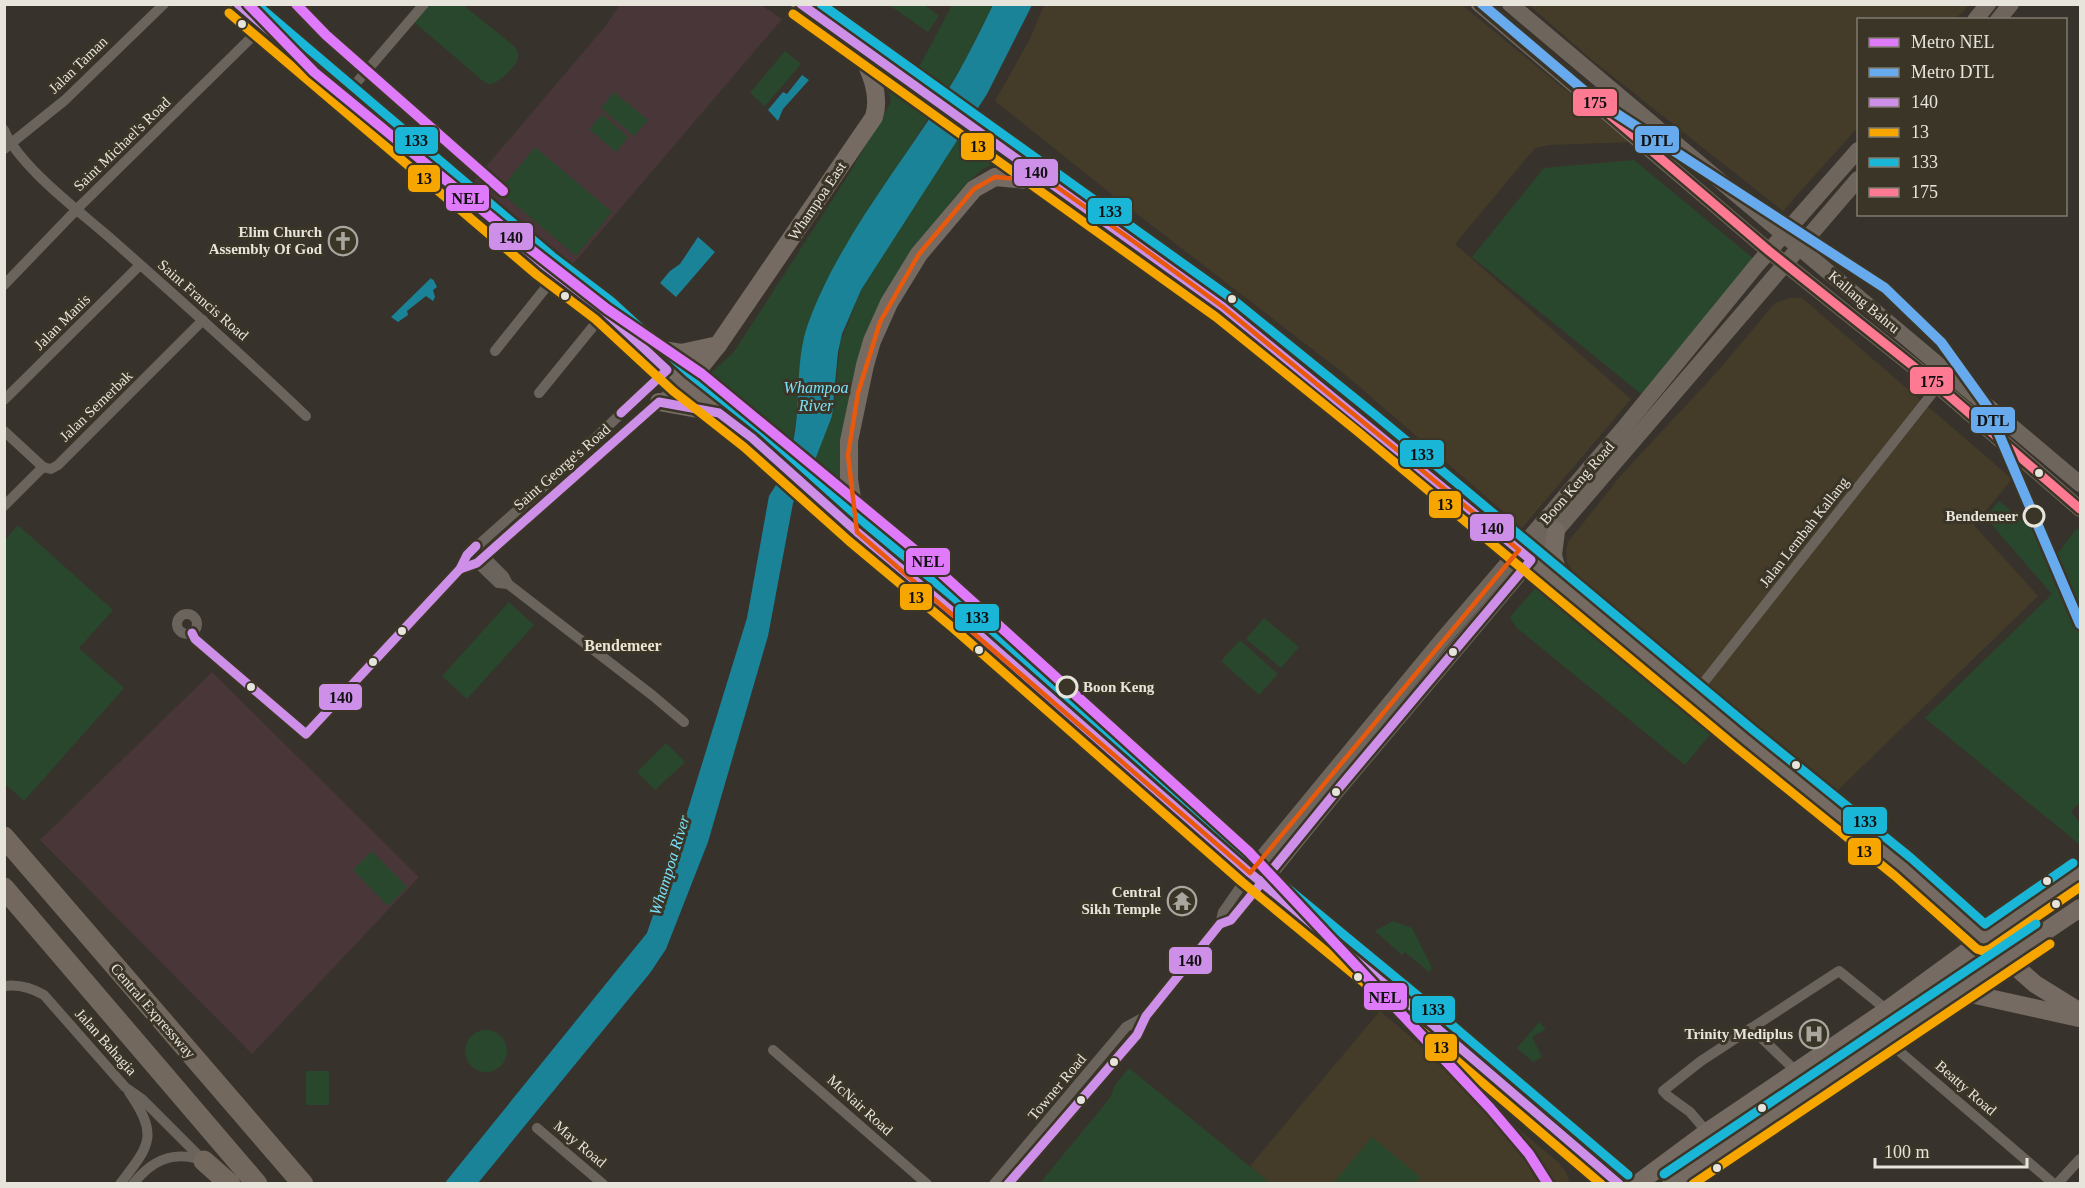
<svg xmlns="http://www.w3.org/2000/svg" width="2085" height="1188" font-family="'Times New Roman',serif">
<rect width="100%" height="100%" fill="#37332c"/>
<g fill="#443c29">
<path d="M1044,5H1462L1629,142L1550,145L1535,148L1455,244L1631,399L1522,528L1346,375L1115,197L995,101L1030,39Z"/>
<path d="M1529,5H1969L1955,19L1858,20V127L1783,211L1592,60Z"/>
<path d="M1790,298H1802L2012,479L1974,525L2038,596L1835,793L1574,573L1567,562L1566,551L1568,542L1623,473L1718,371L1775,303Z"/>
<path d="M1380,1011L1560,1164L1565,1171L1570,1183H1270L1250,1166Z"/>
</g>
<g fill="#493638">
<path d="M620,5H761L782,19L573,264L474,181L603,29Z"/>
<path d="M212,672L419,877L252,1054L40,840Z"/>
</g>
<g fill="#29472c">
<path d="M429,5H463L514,46C516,49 518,51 518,55C520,64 498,84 489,84L483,81L414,22Z"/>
<path d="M889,5H924L939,16L928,32Z"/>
<path d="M952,5H993L964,63L946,92L917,71Z"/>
<path d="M785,51L801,64L765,106L750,93Z"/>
<path d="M888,88L931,114L844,250L808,325L803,342L796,420L790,454L702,381L733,353L743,338L849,174L891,102Z"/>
<path d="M614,92L648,120L634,136L601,108Z"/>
<path d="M602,114L628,137L616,152L589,129Z"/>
<path d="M959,137L997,162L983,169L969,181L953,199L917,249L874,328L845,505L809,472L834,405L840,343L861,290Z"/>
<path d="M535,147L612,212L576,256L499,191Z"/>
<path d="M1634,160L1754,259L1645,397L1472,257L1544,168Z"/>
<path d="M1999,501L2059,552L2077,528L2080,531V803L2071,811L2080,824V843L2079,844L1925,718L2052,594L1985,517Z"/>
<path d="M18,525L113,610L79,648L124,688L24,801L4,783L5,540Z"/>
<path d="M1538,585L1712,732L1685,765L1517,628L1510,617Z"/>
<path d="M509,602L534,625L467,699L442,676Z"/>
<path d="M1264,618L1299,647L1281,668L1246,639Z"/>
<path d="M1240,640L1278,674L1259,695L1221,661Z"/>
<path d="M666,743L685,762L655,790L637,772Z"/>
<path d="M372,851L407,887L388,906L353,870Z"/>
<path d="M1393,921L1412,928L1432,968L1429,972L1405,952L1402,955L1375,931Z"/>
<path d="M1539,1022L1546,1029L1532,1037L1542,1057L1533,1062L1517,1048Z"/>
<circle cx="486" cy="1051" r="21"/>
<path d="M1129,1068L1270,1183H1040L1110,1098L1115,1085Z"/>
<rect x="306" y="1071" width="23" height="34"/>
<path d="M1372,1137L1420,1177L1415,1183H1333Z"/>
</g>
<g fill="#1b8397">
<path d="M993,5H1032L987,94L861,290L842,334L838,352L832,416L813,465L793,503L768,636L708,842L666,949L650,973L478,1183L444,1184L647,933L681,832L747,618L769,496C779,481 788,464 792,447C802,407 794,363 808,324C838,241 899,168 946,93C964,65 978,35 993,5Z"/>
<path d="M802,75L809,80L783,109L778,121L768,110L783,92L787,94Z"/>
<path d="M698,237L715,252L676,297L660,283L670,271L680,264Z"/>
<path d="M431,278L432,280L433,279L437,287L433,290L435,297L433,301L426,296L407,311L408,315L398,322L391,317Z"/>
</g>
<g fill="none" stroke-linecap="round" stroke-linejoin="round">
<g stroke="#6b645d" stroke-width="10">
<path d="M345,96L424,4"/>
<path d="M4,130C20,167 78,210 109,237C176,296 242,355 306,416"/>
<path d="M4,149L65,100L164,4"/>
<path d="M4,285L82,204L262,27"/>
<path d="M495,351L556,275"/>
<path d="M539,393L600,318L603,310"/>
<path d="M4,400L140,265"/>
<path d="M4,431L43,467L51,469L58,465L203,320"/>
<path d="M4,506L43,467"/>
<path d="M480,552L504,576L508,584L652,695L684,722"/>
<path d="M473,559L498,583L508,584"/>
<path d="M460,569L477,563L681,382"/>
<circle cx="187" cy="624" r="10"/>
<path d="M192,633L195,639L306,734L460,569L467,555L549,482L667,370"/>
<path d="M1693,696L1938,386"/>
<path d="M1220,924L1231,920L1262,883"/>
<path d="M4,986C19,984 32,988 44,995L125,1087L142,1099L204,1161"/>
<path d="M1751,1028L1796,1071"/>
<path d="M1885,1039L2054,1184"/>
<path d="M773,1050L927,1184"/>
<path d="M537,1128L603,1184"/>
<path d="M1707,1132L1690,1112L1668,1096L1663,1091L1701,1061L1839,971L1887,1010"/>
<path d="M120,1184C150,1145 159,1136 129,1092"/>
<path d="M133,1184C151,1161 172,1150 201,1160"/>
<path d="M994,1184L1126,1027L1146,1016"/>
<path d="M1008,1184L1137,1035L1146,1016L1220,924L1223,912L1250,873"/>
<path d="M2057,1184L2080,1159"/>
</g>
<g stroke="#6e655c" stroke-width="16">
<path d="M1479,4L1769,251L1938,386L2080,509"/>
<path d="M1510,4L2080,484"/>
<path d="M1975,20L1988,4"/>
<path d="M1998,20L2011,4"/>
<path d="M1250,873L1442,640L1623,429L1756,266L1858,150"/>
<path d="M1262,883L1339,788L1531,560L1858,179"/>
</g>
<g stroke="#766b62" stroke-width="18">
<path d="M237,4L545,266L603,310L681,382L752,438L857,532L961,619L1250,873L1410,1005L1620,1184"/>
<path d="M800,4L1223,307L1365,422L1745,739L1903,867L2035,984L2080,1012"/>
<path d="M645,347L681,353L718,345"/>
<path d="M681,382L702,365L718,345L874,117C881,94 870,71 860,50"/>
<path d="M659,402L714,412"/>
<path d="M1556,531L1553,555L1561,585"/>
<path d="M857,532L849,479V441L865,365L872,341L889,303L919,254L974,189L995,177L1048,182"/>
<path d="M1953,990L2079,1018"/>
<path d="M1637,1184L1707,1132L1887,1010L1984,939L2080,873"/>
<path d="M1671,1184L2080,908"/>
</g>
<g stroke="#73685d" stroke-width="21">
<path d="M4,837L303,1184"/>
<path d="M4,888L257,1184"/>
<path d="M204,1161L230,1184"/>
</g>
<g stroke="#3b3527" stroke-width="14">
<g id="bus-1">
<path d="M238,4L545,266L603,310L667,370L621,413"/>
<path d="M801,4L1223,307L1531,560L1339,788L1231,920L1220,924L1146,1016L1137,1035L1008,1184"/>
<path d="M460,569L477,563L659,402L719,413L752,438L857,532L961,619L1250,873L1410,1005L1619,1184"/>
<path d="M192,633L195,639L306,734L460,569L467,555L476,546"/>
</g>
</g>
<g stroke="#3b3527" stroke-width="14">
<g id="bus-2">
<path d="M229,13L537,275L595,319L673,391L744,447L849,541L953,628L1242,882L1402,1014L1601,1184"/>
<path d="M793,14L1216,317L1357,431L1737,748L1895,876L1977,949L1983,951L1990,949L2080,887"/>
<path d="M1693,1184L2050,944"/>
</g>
</g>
<g stroke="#3b3527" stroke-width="14">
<g id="bus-3">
<path d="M256,4L553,257L611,301L689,373L760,429L865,523L969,610L1258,864L1418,996L1628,1175"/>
<path d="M821,4L1231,298L1373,413L1753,730L1911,858L1985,924L2073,863"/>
<path d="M1664,1174L2036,924"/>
</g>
</g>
<g stroke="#3b3527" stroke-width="14">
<path id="bus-4" d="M1480,4L1769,251L1938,386L2080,509"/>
</g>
<use href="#bus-1" stroke="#ce8fe9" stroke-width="9"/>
<use href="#bus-2" stroke="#f7a600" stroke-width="9"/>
<use href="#bus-3" stroke="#1ab6d8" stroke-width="9"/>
<use href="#bus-4" stroke="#fe7a93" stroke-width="9"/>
<g stroke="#3b3527" stroke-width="15">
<g id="metro-1">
<path d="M248,4L314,72L520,241L607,309L702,374L921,555L1249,852L1490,1108L1529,1154L1548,1184"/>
<path d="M296,4L326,35L503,191"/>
</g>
</g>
<g stroke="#3b3527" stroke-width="15">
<path id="metro-2" d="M1482,4L1594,99L1885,288L1941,342L1987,406L2080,624"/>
</g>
<use href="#metro-1" stroke="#df7bfb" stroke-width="10"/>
<use href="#metro-2" stroke="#67aaed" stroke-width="10"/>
</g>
<path fill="none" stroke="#e8590c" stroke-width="4.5" stroke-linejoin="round" d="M995,177L1050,182L1133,241L1223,307L1519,550L1250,873L857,532L848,455L858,393L880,322L919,254L974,189Z"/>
<defs>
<g id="church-ring" transform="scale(1.5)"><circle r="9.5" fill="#3b3527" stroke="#a9a69e" stroke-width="1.5"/><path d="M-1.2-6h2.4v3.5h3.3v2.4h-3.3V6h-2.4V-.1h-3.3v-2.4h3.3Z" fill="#a9a69e"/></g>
<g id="temple-ring" transform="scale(1.5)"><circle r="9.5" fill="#3b3527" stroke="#a9a69e" stroke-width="1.5"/><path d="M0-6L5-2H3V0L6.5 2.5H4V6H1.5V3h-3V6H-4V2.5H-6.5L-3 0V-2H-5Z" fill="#a9a69e"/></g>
<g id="hospital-ring" transform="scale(1.5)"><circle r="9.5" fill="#3b3527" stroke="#a9a69e" stroke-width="1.5"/><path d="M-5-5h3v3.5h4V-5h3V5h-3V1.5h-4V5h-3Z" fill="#a9a69e"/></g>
</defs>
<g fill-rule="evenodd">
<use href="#church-ring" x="343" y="241"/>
<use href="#temple-ring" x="1182" y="901"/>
<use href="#hospital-ring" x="1814" y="1034"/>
</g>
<g fill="#e7e4db" stroke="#3b3527" stroke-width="2">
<circle cx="242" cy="24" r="5"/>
<circle cx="565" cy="296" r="5"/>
<circle cx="1232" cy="299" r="5"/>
<circle cx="2039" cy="473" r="5"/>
<circle cx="402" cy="631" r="5"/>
<circle cx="979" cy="650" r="5"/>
<circle cx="1453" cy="652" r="5"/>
<circle cx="373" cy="662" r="5"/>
<circle cx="251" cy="687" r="5"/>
<circle cx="1796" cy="765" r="5"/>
<circle cx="1336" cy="792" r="5"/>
<circle cx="2047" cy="881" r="5"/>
<circle cx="2056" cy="904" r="5"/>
<circle cx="1358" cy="977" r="5"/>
<circle cx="1114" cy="1062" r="5"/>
<circle cx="1081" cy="1100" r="5"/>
<circle cx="1762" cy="1108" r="5"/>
<circle cx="1717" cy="1168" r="5"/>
</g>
<g fill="#3b3527" stroke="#e7e4db" stroke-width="3">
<circle cx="2034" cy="516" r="10"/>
<circle cx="1067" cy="687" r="10"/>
</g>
<g text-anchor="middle" stroke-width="6" stroke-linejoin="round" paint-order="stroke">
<g font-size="15" fill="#e7e4db" stroke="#3b3527">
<text transform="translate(78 65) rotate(-44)" y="5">Jalan Taman</text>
<text transform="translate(122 144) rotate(-44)" y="5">Saint Michael's Road</text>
<text transform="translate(817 201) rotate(-56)" y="5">Whampoa East</text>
<text transform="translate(203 300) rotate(41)" y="5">Saint Francis Road</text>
<text transform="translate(1864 302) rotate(40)" y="5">Kallang Bahru</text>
<text transform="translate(62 322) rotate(-45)" y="5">Jalan Manis</text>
<text transform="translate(96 406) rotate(-44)" y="5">Jalan Semerbak</text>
<text transform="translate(562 467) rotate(-41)" y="5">Saint George's Road</text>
<text transform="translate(1577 483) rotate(-49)" y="5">Boon Keng Road</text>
<text transform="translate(1804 532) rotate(-52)" y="5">Jalan Lembah Kallang</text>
<text transform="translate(153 1011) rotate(49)" y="5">Central Expressway</text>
<text transform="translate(106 1042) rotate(48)" y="5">Jalan Bahagia</text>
<text transform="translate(1057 1087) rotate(-50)" y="5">Towner Road</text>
<text transform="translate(1966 1088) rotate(41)" y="5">Beatty Road</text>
<text transform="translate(860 1105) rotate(42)" y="5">McNair Road</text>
<text transform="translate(580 1144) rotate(40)" y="5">May Road</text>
</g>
<g font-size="15" font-weight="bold" fill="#e7e4db" stroke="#3b3527" text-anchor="end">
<text x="322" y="237">Elim Church<tspan x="322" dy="17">Assembly Of God</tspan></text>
<text x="1161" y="897">Central<tspan x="1161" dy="17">Sikh Temple</tspan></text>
<text x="1793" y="1039">Trinity Mediplus</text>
</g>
<g font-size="15" font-weight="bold" fill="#e7e4db" stroke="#3b3527" text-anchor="end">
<text x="2018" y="521">Bendemeer</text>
<text x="1083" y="692" text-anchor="start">Boon Keng</text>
</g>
<g font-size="16" font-style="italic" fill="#79e2fb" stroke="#3b3527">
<text x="816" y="393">Whampoa<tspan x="816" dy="18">River</tspan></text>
<text transform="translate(669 865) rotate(-73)" y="6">Whampoa River</text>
</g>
<g font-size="16" font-weight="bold" fill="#ebe3d2" stroke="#3b3527">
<text x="623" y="651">Bendemeer</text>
</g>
</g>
<g stroke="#3b3527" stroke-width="2">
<rect x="1572" y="88" width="46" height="29" rx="6" fill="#fe7a93"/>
<rect x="1634" y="125" width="46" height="29" rx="6" fill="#67aaed"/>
<rect x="394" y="126" width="45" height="29" rx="6" fill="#1ab6d8"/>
<rect x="960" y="132" width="35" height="29" rx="6" fill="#f7a600"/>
<rect x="1013" y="158" width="46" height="29" rx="6" fill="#ce8fe9"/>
<rect x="407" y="164" width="34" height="29" rx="6" fill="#f7a600"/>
<rect x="445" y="184" width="45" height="28" rx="6" fill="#df7bfb"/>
<rect x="1087" y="197" width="46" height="28" rx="6" fill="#1ab6d8"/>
<rect x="488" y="222" width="46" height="29" rx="6" fill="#ce8fe9"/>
<rect x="1909" y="366" width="45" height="29" rx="6" fill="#fe7a93"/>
<rect x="1970" y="406" width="46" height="28" rx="6" fill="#67aaed"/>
<rect x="1399" y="439" width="46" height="29" rx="6" fill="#1ab6d8"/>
<rect x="1428" y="490" width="34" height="29" rx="6" fill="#f7a600"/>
<rect x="1469" y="513" width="46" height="29" rx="6" fill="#ce8fe9"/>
<rect x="905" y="547" width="46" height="29" rx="6" fill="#df7bfb"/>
<rect x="899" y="583" width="34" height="28" rx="6" fill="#f7a600"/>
<rect x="954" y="603" width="46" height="29" rx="6" fill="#1ab6d8"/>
<rect x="318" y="683" width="45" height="28" rx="6" fill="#ce8fe9"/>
<rect x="1842" y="806" width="46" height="29" rx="6" fill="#1ab6d8"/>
<rect x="1847" y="837" width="35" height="29" rx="6" fill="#f7a600"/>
<rect x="1168" y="946" width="45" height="29" rx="6" fill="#ce8fe9"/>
<rect x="1363" y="982" width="45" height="29" rx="6" fill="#df7bfb"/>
<rect x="1411" y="995" width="45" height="29" rx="6" fill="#1ab6d8"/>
<rect x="1424" y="1033" width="34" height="29" rx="6" fill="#f7a600"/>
</g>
<g font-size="16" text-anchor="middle" font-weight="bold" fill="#111">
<text x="1595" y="108">175</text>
<text x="1657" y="146">DTL</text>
<text x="416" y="146">133</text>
<text x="978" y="152">13</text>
<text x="1036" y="178">140</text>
<text x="424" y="184">13</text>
<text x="468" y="204">NEL</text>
<text x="1110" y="217">133</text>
<text x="511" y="243">140</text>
<text x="1932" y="387">175</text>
<text x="1993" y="426">DTL</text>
<text x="1422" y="460">133</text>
<text x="1445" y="510">13</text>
<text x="1492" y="534">140</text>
<text x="928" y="567">NEL</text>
<text x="916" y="603">13</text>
<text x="977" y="623">133</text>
<text x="341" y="703">140</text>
<text x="1865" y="827">133</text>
<text x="1864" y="857">13</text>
<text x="1190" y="966">140</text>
<text x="1385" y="1003">NEL</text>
<text x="1433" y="1015">133</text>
<text x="1441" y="1053">13</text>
</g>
<rect width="2085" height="1188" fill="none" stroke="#e7e4db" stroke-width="12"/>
<rect x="1857" y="18" width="210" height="198" fill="#3b3527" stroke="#807b6f" stroke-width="1.5"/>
<rect x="1869" y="38" width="30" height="9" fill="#df7bfb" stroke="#807b6f" stroke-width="1.5"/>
<text x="1911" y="48" font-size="18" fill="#e7e4db">Metro NEL</text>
<rect x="1869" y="68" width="30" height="9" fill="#67aaed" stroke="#807b6f" stroke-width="1.5"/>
<text x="1911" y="78" font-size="18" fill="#e7e4db">Metro DTL</text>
<rect x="1869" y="98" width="30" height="9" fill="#ce8fe9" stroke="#807b6f" stroke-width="1.5"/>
<text x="1911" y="108" font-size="18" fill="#e7e4db">140</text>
<rect x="1869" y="128" width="30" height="9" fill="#f7a600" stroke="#807b6f" stroke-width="1.5"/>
<text x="1911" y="138" font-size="18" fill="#e7e4db">13</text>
<rect x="1869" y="158" width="30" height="9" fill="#1ab6d8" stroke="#807b6f" stroke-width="1.5"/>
<text x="1911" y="168" font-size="18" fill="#e7e4db">133</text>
<rect x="1869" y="188" width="30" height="9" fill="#fe7a93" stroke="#807b6f" stroke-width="1.5"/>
<text x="1911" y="198" font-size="18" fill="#e7e4db">175</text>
<path d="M1875 1158v9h152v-9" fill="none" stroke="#e7e4db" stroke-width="3"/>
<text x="1884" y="1158" font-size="18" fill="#e7e4db" stroke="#3b3527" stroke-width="4.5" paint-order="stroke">100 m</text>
</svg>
